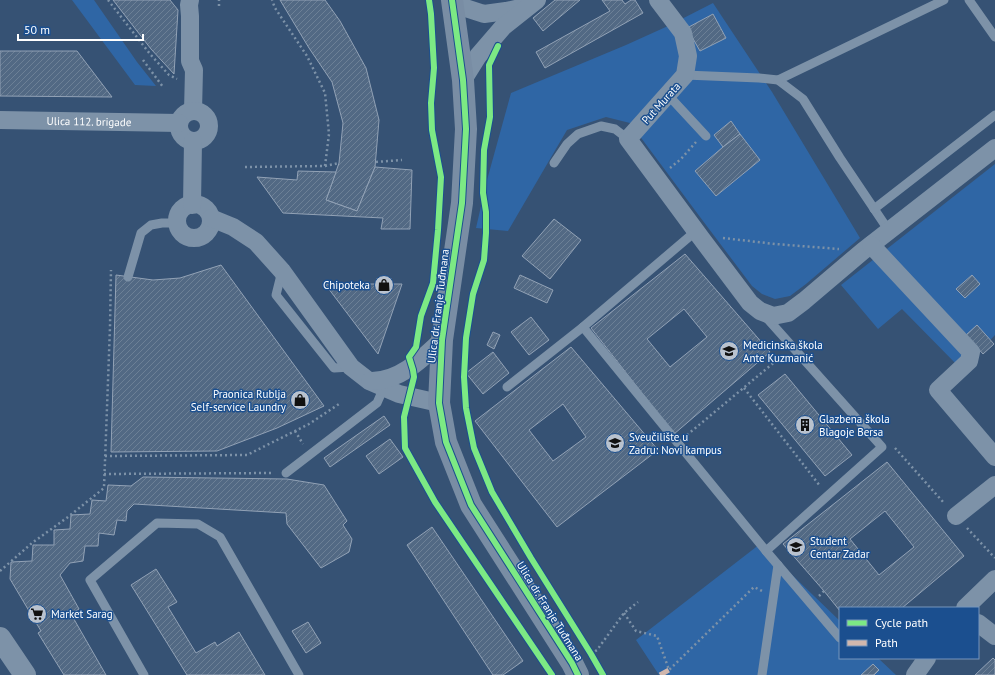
<svg xmlns="http://www.w3.org/2000/svg" width="995" height="675" font-family="'PT Sans',sans-serif">
<defs>
<pattern id="building-hatch" width="6" height="6" patternUnits="userSpaceOnUse"><rect width="6" height="6" fill="#526984"/><path d="M-1 1l2-2M0 6l6-6M5 7l2-2" fill="none" stroke="#6c8096"/></pattern>
</defs>
<rect width="100%" height="100%" fill="#365274"/>
<g fill="#2f66a5">
<path d="M72,0H94L137,62L156,86L135,85Z"/>
<path d="M713,3L772,92L860,238L806,284L790,296L775,299L762,294L752,286L703,221L630,123L606,117L567,130L508,231L476,228L487,180L511,93L626,45L668,26Z"/>
<path d="M995,164V335L962,370L902,309L878,329L841,285Z"/>
<path d="M760,544L840,621V658H878L896,675H659L636,640Z"/>
</g>
<g fill="url(#building-hatch)" stroke="#92a2b6" fill-rule="evenodd">
<path d="M113,0H170L178,10L174,74L151,49Z"/>
<path d="M280,0H325L340,21L366,68L379,120L375,167L357,211L326,200L339,163L343,123L332,82L309,48Z"/>
<path d="M555,0H580L543,31L533,18Z"/>
<path d="M602,0H622L625,4L631,0H635L643,13L545,68L536,52L610,11Z"/>
<path d="M713,14L726,38L700,51L687,28Z"/>
<path d="M0,51H77L112,97L0,96Z"/>
<path d="M731,121L740,134L723,147L714,135Z"/>
<path d="M740,134L760,160L716,196L695,171L723,147Z"/>
<path d="M375,167L412,170L410,229H381L383,218L283,213L257,177L297,180L298,171L336,172L326,200L357,211Z"/>
<path d="M554,219L581,240L550,279L522,256Z"/>
<path d="M685,254L770,352L674,434L591,328ZM684,309L707,337L670,367L647,339Z"/>
<path d="M221,265L324,406L277,428L217,451L111,452L116,275L153,280L180,278Z"/>
<path d="M520,275L553,290L547,303L514,288Z"/>
<path d="M972,275L980,284L965,298L956,289Z"/>
<path d="M325,284H402L378,354Z"/>
<path d="M531,317L549,340L529,355L511,332Z"/>
<path d="M977,325L994,344L983,354L966,335Z"/>
<path d="M493,332L500,335L494,349L487,345Z"/>
<path d="M571,347L658,450L557,527L475,421ZM563,404L586,437L553,461L529,430Z"/>
<path d="M493,352L509,373L483,394L466,373Z"/>
<path d="M785,374L852,455L825,476L758,395Z"/>
<path d="M384,416L390,425L330,467L324,458Z"/>
<path d="M390,439L403,457L379,474L366,456Z"/>
<path d="M887,462L964,556L902,608H840V611L824,591L783,544ZM885,511L914,547L879,575L850,539Z"/>
<path d="M143,477L287,479L324,485L347,521L343,525L352,539L349,552L321,568L287,524L286,513L134,504L127,511L126,521L117,520L114,535L99,533L98,546H85L83,561L70,563L60,575L79,609L71,614L106,675H64L38,633L41,631L10,579L11,562L32,561L33,545H54V530L70,529L71,515L90,514L92,500L106,501L108,485L131,486Z"/>
<path d="M432,527L523,661L503,675H493L407,545Z"/>
<path d="M156,569L177,602L168,607L196,653L215,642L217,646L239,632L265,675H187L131,585Z"/>
<path d="M308,622L321,643L306,653L292,631Z"/>
<path d="M993,658L995,660V675H975Z"/>
<path d="M873,664L879,670L874,675H861Z"/>
</g>
<g fill="none" stroke-linecap="round" stroke-linejoin="round">
<g stroke="#7d92a8" stroke-width="2.5" stroke-dasharray="2 3" stroke-linecap="butt">
<path d="M108,0L150,54L169,75L177,79"/>
<path d="M219,6V0"/>
<path d="M143,60L163,87"/>
<path d="M209,127H219"/>
<path d="M376,162L402,160"/>
<path d="M325,166L339,163"/>
<path d="M245,167L325,166L329,134L325,93L307,56L275,8L272,0"/>
<path d="M670,168L681,159L696,142"/>
<path d="M723,238L775,244L839,249"/>
<path d="M744,388L820,486"/>
<path d="M295,431L303,444"/>
<path d="M687,435L783,355"/>
<path d="M895,448L944,503"/>
<path d="M105,456L247,455L309,424L339,404"/>
<path d="M104,474L274,473"/>
<path d="M967,528L995,558"/>
<path d="M0,571L32,543L68,517L104,488L110,327L111,270"/>
<path d="M819,596L824,591"/>
<path d="M624,613L636,631L657,636L669,670L754,587L762,591"/>
<path d="M591,654L597,650L624,613L638,602"/>
</g>
<g stroke="#7d92a8" stroke-width="9">
<path d="M969,0L995,37"/>
<path d="M685,75L759,78L778,80L803,99L840,158L889,231"/>
<path d="M778,80L944,0"/>
<path d="M668,95L706,136"/>
<path d="M554,163L567,144L578,134L601,126L615,129L628,139"/>
<path d="M874,209L995,115"/>
<path d="M282,271L276,295L334,368L351,367"/>
<path d="M128,277L141,233L151,225L162,223H177"/>
<path d="M583,327L766,551L882,447L765,316"/>
<path d="M507,387L583,327L696,231"/>
<path d="M286,473L377,403L384,387"/>
<path d="M766,551L840,638"/>
<path d="M144,675L90,580L157,523L198,524L220,537L299,675"/>
<path d="M762,675L778,565"/>
</g>
<g stroke="#7d92a8" stroke-width="18">
<path d="M190,0L189,5L190,16V61L194,70L193,111"/>
<path d="M658,0L683,33L688,56L685,75L628,139L701,238L750,303L760,311L773,316L788,313L804,301L863,251L995,148"/>
<path d="M453,4L484,14L506,11L525,7"/>
<path d="M463,80L478,56L503,27L537,0"/>
<circle cx="194" cy="126" r="15"/>
<path id="s1" d="M0,120L179,123"/>
<circle cx="194" cy="221" r="17"/>
<path d="M192,205L193,141"/>
<path d="M211,218L233,227L256,242L282,271L351,367L369,381L399,394L439,403"/>
<path d="M871,245L971,352L969,361L938,390L995,457"/>
<path d="M370,381C399,382 422,359 442,340"/>
<path d="M956,516L995,485"/>
<path d="M965,608L995,579"/>
<path d="M978,623L995,636"/>
<path d="M915,675L927,658"/>
</g>
<path stroke="#7d92a8" stroke-width="22" d="M0,638L25,675"/>
<path stroke="#798da4" stroke-width="22" d="M452,0L463,80L466,129L462,203L442,340L439,403L446,442L471,505L572,663L578,675"/>
<path stroke="#d1b7ad" stroke-width="5" stroke-dasharray="10 5" stroke-linecap="butt" d="M660,675L669,670"/>
<g stroke="#1b4f8f" stroke-width="8">
<g id="cycleway">
<path d="M429,0L431,14L434,68L431,103L432,130L441,177L438,230L433,283L421,316L416,347L409,357L413,370L414,377L404,417L405,448L435,502L552,675"/>
<path d="M452,0L463,80L466,129L462,203L442,340L439,403L446,442L471,505L572,663L578,675"/>
<path d="M498,46L489,65L490,117L484,150L483,193L486,212V233L484,260L473,294L466,338L464,377L466,408L474,448L492,492L531,558L591,654L603,675"/>
</g>
</g>
<use href="#cycleway" stroke="#7ce984" stroke-width="6"/>
</g>
<defs>
<g id="shop-disc" transform="scale(1)"><circle r="9.5" fill="#b9c2ce" stroke="#1b4f8f"/><path d="M-5-2.5h2.3a2.7 3.5 0 0 1 5.4 0H5L5.5 6h-11ZM-1.5-2.5h3a1.5 2.3 0 0 0-3 0Z" fill="#111"/></g>
<g id="school-disc" transform="scale(1)"><circle r="9.5" fill="#b9c2ce" stroke="#1b4f8f"/><path d="M0-5L7-2L0 1L-7-2ZM-4 1L0 2.5L4 1V4Q0 6-4 4Z" fill="#111"/></g>
<g id="building-disc" transform="scale(1)"><circle r="9.5" fill="#b9c2ce" stroke="#1b4f8f"/><path d="M-4-6H4V6H1V3H-1V6H-4ZM-2.5-4.3h1.7v1.8h-1.7ZM.8-4.3h1.7v1.8H.8ZM-2.5-1h1.7V.8h-1.7ZM.8-1h1.7V.8H.8Z" fill="#111"/></g>
<g id="university-disc" transform="scale(1)"><circle r="9.5" fill="#b9c2ce" stroke="#1b4f8f"/><path d="M0-5L7-2L0 1L-7-2ZM-4 1L0 2.5L4 1V4Q0 6-4 4Z" fill="#111"/></g>
<g id="supermarket-disc" transform="scale(1)"><circle r="9.5" fill="#b9c2ce" stroke="#1b4f8f"/><path d="M-6-5.5h2.5l.6 2H6L4.5 2H-2.5L-4.4-4H-6ZM-1.5 3.2a1.3 1.3 0 1 0 .1 0ZM3 3.2a1.3 1.3 0 1 0 .1 0Z" fill="#111"/></g>
</defs>
<g fill-rule="evenodd">
<use href="#shop-disc" x="384" y="285"/>
<use href="#school-disc" x="729" y="351"/>
<use href="#shop-disc" x="300" y="400"/>
<use href="#building-disc" x="805" y="425"/>
<use href="#university-disc" x="615" y="443"/>
<use href="#university-disc" x="796" y="547"/>
<use href="#supermarket-disc" x="37" y="614"/>
</g>
<g text-anchor="middle" stroke-width="3" stroke-linejoin="round" paint-order="stroke">
<g font-size="11" fill="#fff" stroke="#1b4f8f">
<text transform="translate(661 103) rotate(-48)" y="4">Put Murata</text>
<text dy="4" stroke="none"><textPath href="#s1" startOffset="89">Ulica 112. brigade</textPath></text>
<text transform="translate(438 306) rotate(-83)" y="4">Ulica dr. Franje Tuđmana</text>
<text transform="translate(550 611) rotate(58)" y="4">Ulica dr. Franje Tuđmana</text>
</g>
<g font-size="11" fill="#fff" stroke="#1b4f8f" text-anchor="start">
<text x="370" y="289" text-anchor="end">Chipoteka</text>
<text x="743" y="349">Medicinska škola<tspan x="743" dy="13">Ante Kuzmanić</tspan></text>
<text x="286" y="398" text-anchor="end">Praonica Rublja<tspan x="286" dy="13">Self-service Laundry</tspan></text>
<text x="819" y="423">Glazbena škola<tspan x="819" dy="13">Blagoje Bersa</tspan></text>
<text x="629" y="441">Sveučilište u<tspan x="629" dy="13">Zadru: Novi kampus</tspan></text>
<text x="810" y="545">Student<tspan x="810" dy="13">Centar Zadar</tspan></text>
<text x="51" y="618">Market Sarag</text>
</g>
</g>
<rect x="839" y="607" width="140" height="52" fill="#1b4f8f" stroke="#7695bc"/>
<rect x="847" y="620" width="20" height="6" fill="#7ce984" stroke="#7695bc"/>
<text x="875" y="627" font-size="12" fill="#ffffff">Cycle path</text>
<rect x="847" y="640" width="20" height="6" fill="#d1b7ad" stroke="#7695bc"/>
<text x="875" y="647" font-size="12" fill="#ffffff">Path</text>
<path d="M18 34v6h125v-6" fill="none" stroke="#ffffff" stroke-width="2"/>
<text x="24" y="34" font-size="12" fill="#ffffff" stroke="#1b4f8f" stroke-width="3" paint-order="stroke">50 m</text>
</svg>
